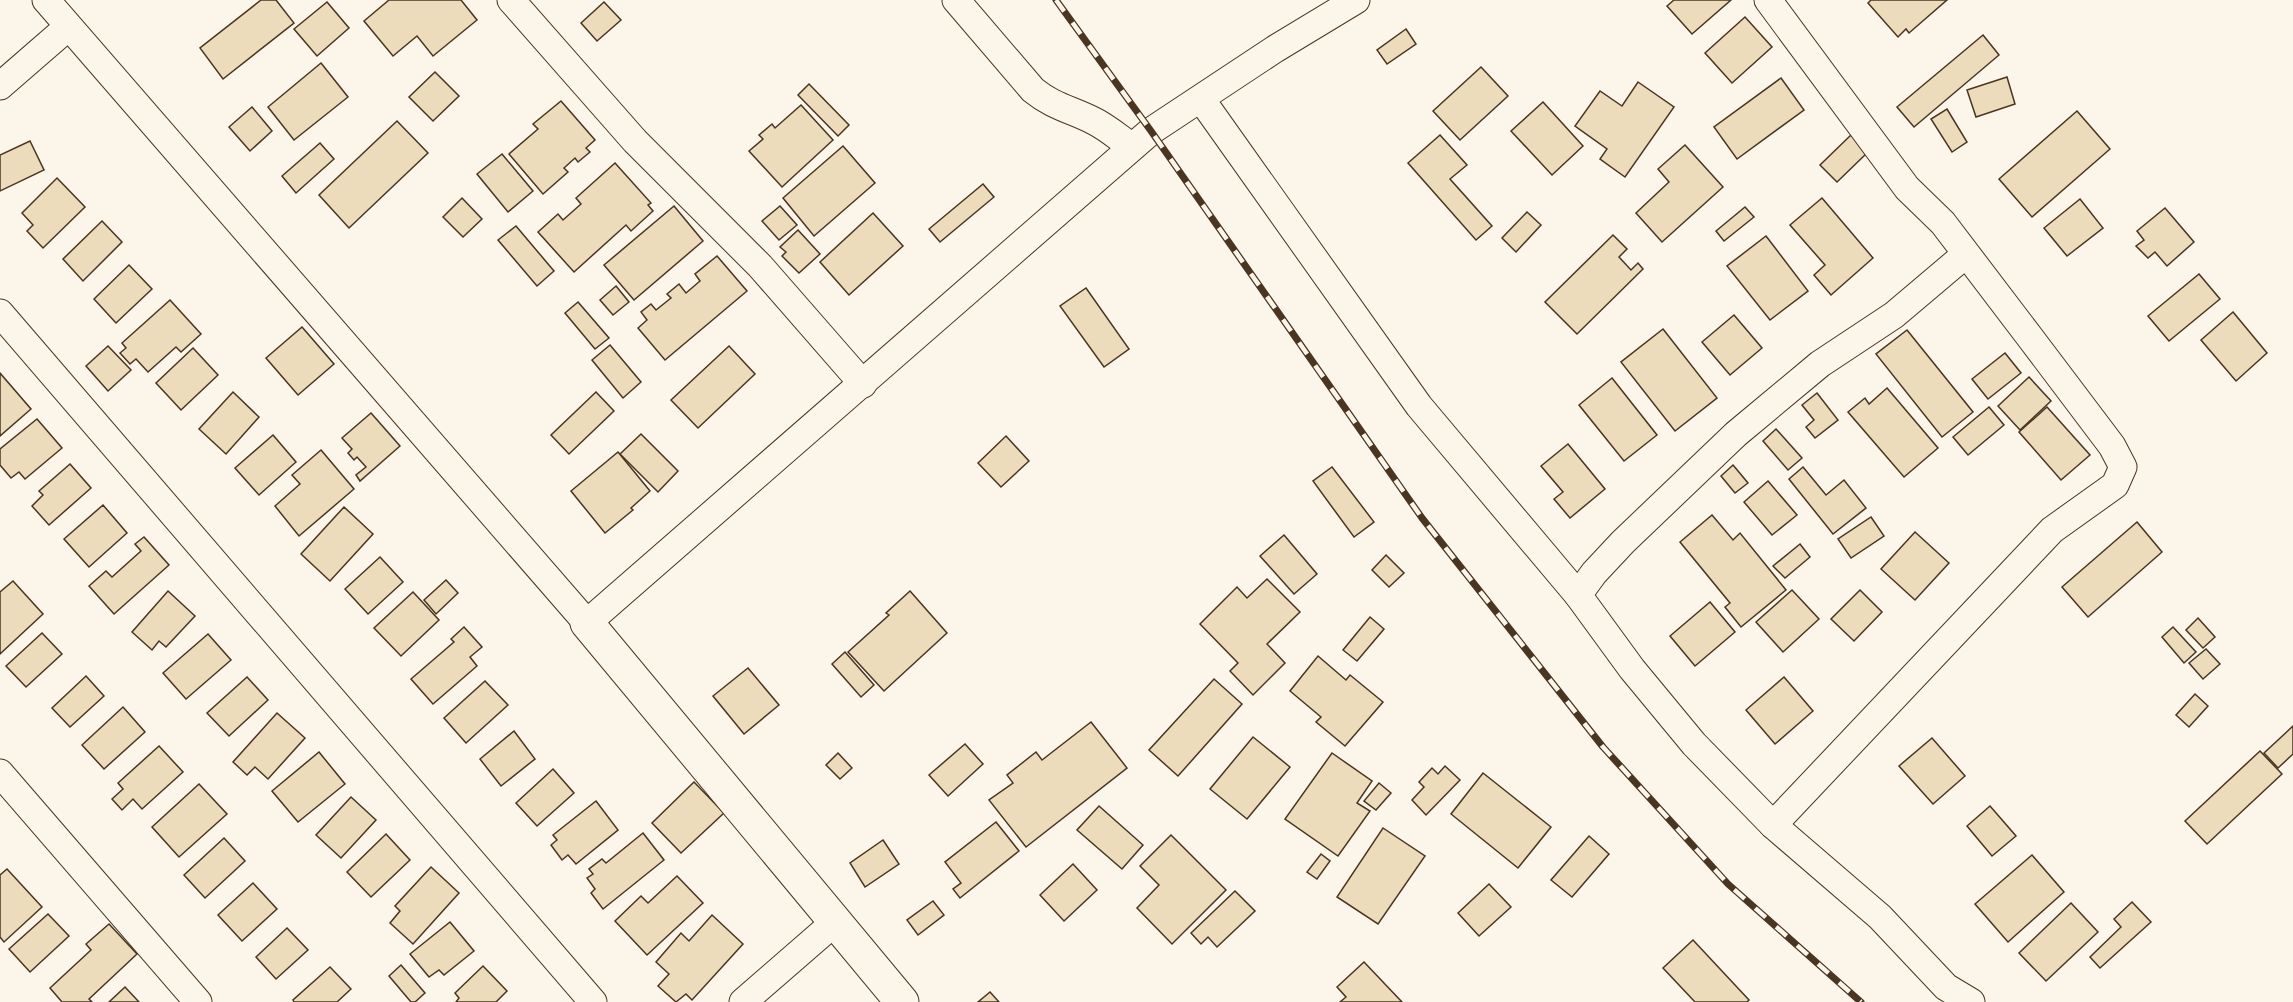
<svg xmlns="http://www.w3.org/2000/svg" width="2293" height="1002" font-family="'Space Grotesk',sans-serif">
<rect width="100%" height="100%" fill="#fbf6e9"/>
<g fill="#ecdcbc" stroke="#4a3520" stroke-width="1.5">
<path d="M261,0H276L294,23L223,79L200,48Z"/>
<path d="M389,0H461L477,20L433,56L417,36L393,56L364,21Z"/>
<path d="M1674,0H1731L1692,34L1667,6Z"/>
<path d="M1871,0H1947L1909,33L1906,29L1898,37L1868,3Z"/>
<path d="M327,2L349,28L317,56L294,29Z"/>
<path d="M604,2L621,20L597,41L581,23Z"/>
<path d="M1745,17L1772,47L1732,83L1705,53Z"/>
<path d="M1406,29L1416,44L1387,64L1377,50Z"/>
<path d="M1983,35L1999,55L1914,127L1897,107Z"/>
<path d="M321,63L348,97L294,140L268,107Z"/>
<path d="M1481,67L1508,96L1460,140L1433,111Z"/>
<path d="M435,72L459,96L433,121L409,97Z"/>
<path d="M2007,77L2015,104L1976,117L1967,90Z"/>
<path d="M1781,78L1804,110L1737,159L1714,127Z"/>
<path d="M1638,82L1674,107L1625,177L1600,159L1607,149L1575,126L1600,91L1622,106Z"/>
<path d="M809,84L849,125L838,136L798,95Z"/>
<path d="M561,101L595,140L586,148L590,152L578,162L575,158L564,168L568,172L543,194L509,154L538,129L533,124Z"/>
<path d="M1543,102L1583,146L1552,175L1511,131Z"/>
<path d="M801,105L833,140L782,187L749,151L763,139L759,135L772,124L775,128Z"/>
<path d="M252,107L272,131L250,151L229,127Z"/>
<path d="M1947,109L1967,142L1952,152L1931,119Z"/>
<path d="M2077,111L2110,149L2032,217L1999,179Z"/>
<path d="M397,121L428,153L349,228L319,195Z"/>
<path d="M1440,135L1467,165L1450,179L1492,226L1476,240L1408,163Z"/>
<path d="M1851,135L1868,152L1837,182L1820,165Z"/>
<path d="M30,141L44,170L0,191V155Z"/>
<path d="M320,143L334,159L296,193L282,176Z"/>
<path d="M1685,145L1723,187L1662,242L1636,213L1669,182L1658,169Z"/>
<path d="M843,146L875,183L814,236L783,198Z"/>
<path d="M502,154L533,191L508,212L477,174Z"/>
<path d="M615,163L651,203L648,205L653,211L631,231L626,225L574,272L538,232L558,214L563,220L581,204L576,198Z"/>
<path d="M57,178L85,207L43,248L27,231L33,225L22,213Z"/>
<path d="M983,184L994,197L940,242L929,229Z"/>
<path d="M462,198L482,219L463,237L443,217Z"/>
<path d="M1822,198L1873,258L1831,295L1814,275L1825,265L1790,225Z"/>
<path d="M2080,199L2103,228L2067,256L2044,228Z"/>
<path d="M674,206L703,241L634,300L604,265Z"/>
<path d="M780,206L797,225L779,240L762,221Z"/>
<path d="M1745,207L1754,217L1724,241L1716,231Z"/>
<path d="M2165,208L2194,242L2167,266L2155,252L2148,258L2136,246L2144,240L2137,231Z"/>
<path d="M1527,212L1541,225L1516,252L1502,238Z"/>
<path d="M873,213L903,246L849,295L820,262Z"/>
<path d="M102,221L122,242L83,281L63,259Z"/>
<path d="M516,226L554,271L537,286L498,240Z"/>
<path d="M798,230L820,254L799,273L782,256L786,252L780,247Z"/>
<path d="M1613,235L1627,249L1619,257L1631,270L1638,263L1643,269L1577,334L1545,302Z"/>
<path d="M1766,236L1808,291L1770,320L1727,266Z"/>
<path d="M717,256L747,291L665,360L638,328L647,320L641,312L651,304L656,310L671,298L667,294L679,284L686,293L700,281L695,274Z"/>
<path d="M129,265L152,289L116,323L94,299Z"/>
<path d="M2199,274L2220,299L2169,341L2148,316Z"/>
<path d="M616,286L629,302L613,315L600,300Z"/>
<path d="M1086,288L1129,349L1104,367L1060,306Z"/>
<path d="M170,300L201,334L181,352L176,347L148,372L136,359L130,364L120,353L126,348L122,343Z"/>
<path d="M578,302L609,338L595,349L565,313Z"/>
<path d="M2233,312L2267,353L2236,381L2201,340Z"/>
<path d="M1734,315L1762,348L1730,375L1702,342Z"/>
<path d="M302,327L334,364L298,395L266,358Z"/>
<path d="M1663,329L1717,398L1675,431L1621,362Z"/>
<path d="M1907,330L1973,412L1942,437L1876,354Z"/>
<path d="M610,345L641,382L623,398L592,360Z"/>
<path d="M108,346L131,370L108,391L86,366Z"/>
<path d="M729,346L755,374L698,428L671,400Z"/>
<path d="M193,348L218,375L181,410L156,383Z"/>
<path d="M2005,353L2021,373L1988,399L1972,379Z"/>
<path d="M0,373L31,409L0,436Z"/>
<path d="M2029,377L2051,401L2020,430L1998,406Z"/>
<path d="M1612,378L1657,435L1624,461L1579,405Z"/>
<path d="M1887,388L1938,448L1904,477L1848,412L1865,398L1869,404Z"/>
<path d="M233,392L259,417L226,454L199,429Z"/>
<path d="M596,392L614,411L569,454L551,435Z"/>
<path d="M1817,393L1838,420L1815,438L1806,427L1814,420L1802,405Z"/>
<path d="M1989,407L2004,425L1968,455L1953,437Z"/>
<path d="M2047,407L2090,455L2061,480L2019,432Z"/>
<path d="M371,413L400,446L360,481L356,475L366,467L357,457L354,460L348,453L352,449L342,438Z"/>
<path d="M37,419L62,448L25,479L19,472L11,478L0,465V449Z"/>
<path d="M1776,429L1802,458L1788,470L1763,441Z"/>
<path d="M641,434L678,471L658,492L620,454Z"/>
<path d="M273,435L296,462L259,495L235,468Z"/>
<path d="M1006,436L1029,461L1001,487L978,463Z"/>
<path d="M1568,444L1605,489L1570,518L1554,499L1563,492L1541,466Z"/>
<path d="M321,450L354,489L299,536L275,506L300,484L292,475Z"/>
<path d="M618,452L650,491L631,508L633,510L605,533L571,491Z"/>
<path d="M70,464L91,488L49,525L32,506L43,495L39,491Z"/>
<path d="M1733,465L1748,483L1735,493L1721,476Z"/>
<path d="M1332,467L1374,522L1354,537L1313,481Z"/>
<path d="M1803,467L1826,495L1844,480L1866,508L1833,534L1789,479Z"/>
<path d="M1768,481L1797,515L1772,535L1744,502Z"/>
<path d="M103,505L127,533L89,567L64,539Z"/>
<path d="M344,507L373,534L330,581L301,554Z"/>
<path d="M1712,515L1733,540L1740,533L1786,590L1741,627L1725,607L1730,603L1680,542Z"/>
<path d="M1871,517L1884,536L1851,558L1838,539Z"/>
<path d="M2137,522L2162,552L2088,617L2062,587Z"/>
<path d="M1915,532L1949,563L1915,600L1881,569Z"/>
<path d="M1284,535L1317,574L1294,594L1260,556Z"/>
<path d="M144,537L169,565L114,614L89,586L106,571L112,577L141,551L135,544Z"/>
<path d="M1800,544L1810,557L1785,578L1773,566Z"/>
<path d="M1386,555L1404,573L1389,587L1372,570Z"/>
<path d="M380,557L403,582L368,614L345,589Z"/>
<path d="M1267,579L1300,612L1267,644L1285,663L1253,695L1230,671L1238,663L1200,624L1237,587L1247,598Z"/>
<path d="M446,580L458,593L436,614L424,600Z"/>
<path d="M13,581L43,614L0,654V592Z"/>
<path d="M1792,590L1819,619L1783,652L1756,622Z"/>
<path d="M1860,590L1882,612L1854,641L1831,619Z"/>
<path d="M168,591L195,616L166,647L159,641L152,650L132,632Z"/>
<path d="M910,591L947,633L884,691L848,652L889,615L886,613Z"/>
<path d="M413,592L439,620L401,656L374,628Z"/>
<path d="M1710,602L1735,632L1695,666L1670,636Z"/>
<path d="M1370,617L1384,629L1357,661L1343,650Z"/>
<path d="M2198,618L2215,637L2203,648L2186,630Z"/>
<path d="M464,627L482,647L470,657L477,666L433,704L411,679L454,642L451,639Z"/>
<path d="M2173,627L2196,652L2184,663L2162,637Z"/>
<path d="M42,633L62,654L26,687L6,666Z"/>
<path d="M208,634L231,660L186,699L163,673Z"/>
<path d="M2206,649L2220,664L2203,679L2189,663Z"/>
<path d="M845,652L874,685L861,697L832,664Z"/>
<path d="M1318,656L1346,680L1350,675L1383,702L1345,746L1316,722L1321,717L1290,691Z"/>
<path d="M748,668L779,705L744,734L713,696Z"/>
<path d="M86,676L104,696L70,727L52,708Z"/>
<path d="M247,677L268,700L229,736L207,713Z"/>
<path d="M1784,677L1813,711L1775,744L1746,710Z"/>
<path d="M1214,679L1242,704L1178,776L1149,750Z"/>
<path d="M485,681L508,705L466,743L444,718Z"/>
<path d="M2195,694L2208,706L2189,727L2176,715Z"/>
<path d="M123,707L145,732L104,769L82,745Z"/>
<path d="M277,713L305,738L268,779L255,767L247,775L233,762Z"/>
<path d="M1091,722L1127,768L1026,847L989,800L1013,783L1007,775L1036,752L1042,760Z"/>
<path d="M2293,726V754L2278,768L2264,753Z"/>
<path d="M514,731L535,759L501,786L480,759Z"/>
<path d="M1253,737L1290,767L1247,819L1210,789Z"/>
<path d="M1932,738L1965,776L1933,804L1899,766Z"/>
<path d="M965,744L983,764L948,796L929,775Z"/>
<path d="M159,746L183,772L142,809L133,799L122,810L112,799L123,789L118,783Z"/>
<path d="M2260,751L2282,774L2207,844L2185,821Z"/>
<path d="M319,752L345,784L298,822L272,791Z"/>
<path d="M838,753L852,768L840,779L826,765Z"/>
<path d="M1332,753L1372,781L1357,803L1370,811L1338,856L1285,819Z"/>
<path d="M1445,766L1460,780L1426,815L1412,800L1424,787L1419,782L1432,768L1438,774Z"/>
<path d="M553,769L574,793L537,826L516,803Z"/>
<path d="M1483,773L1551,827L1518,868L1451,814Z"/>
<path d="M694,782L724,813L681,853L652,823Z"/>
<path d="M1379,783L1391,793L1376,810L1364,801Z"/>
<path d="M199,784L227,814L179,857L152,827Z"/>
<path d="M351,797L376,820L341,858L316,835Z"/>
<path d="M596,801L618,830L576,864L568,855L562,860L551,845L557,840L553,835Z"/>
<path d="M1099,806L1143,845L1122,869L1077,830Z"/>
<path d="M1990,806L2016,836L1992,856L1967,826Z"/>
<path d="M996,822L1019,851L960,898L953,889L961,883L945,862Z"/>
<path d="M1383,828L1425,856L1378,924L1337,897Z"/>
<path d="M643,833L664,860L603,909L591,893L595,889L587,878L593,874L589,869L602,859L606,863Z"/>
<path d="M386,834L410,860L371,897L347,872Z"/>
<path d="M1171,835L1226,890L1172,944L1137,908L1159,885L1140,866Z"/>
<path d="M1589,836L1609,854L1572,897L1551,880Z"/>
<path d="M224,838L245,861L205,898L184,875Z"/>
<path d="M883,840L899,864L865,887L850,863Z"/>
<path d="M1321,854L1330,861L1317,879L1307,872Z"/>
<path d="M2032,855L2064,892L2008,942L1975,904Z"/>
<path d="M1073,864L1097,890L1064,921L1040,895Z"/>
<path d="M431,867L459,893L413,944L390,923L400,911L395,906Z"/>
<path d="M7,869L42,907L4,942L0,937V875Z"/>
<path d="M677,876L703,903L647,955L615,921L641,896L648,903Z"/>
<path d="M253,883L277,909L242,941L218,915Z"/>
<path d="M1489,884L1511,907L1479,936L1458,913Z"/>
<path d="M1235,891L1255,911L1217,947L1208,937L1201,944L1191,933Z"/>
<path d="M933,901L944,915L918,935L907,920Z"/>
<path d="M2132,902L2151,922L2100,968L2090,957L2121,927L2114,919Z"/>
<path d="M2071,903L2098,932L2046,981L2019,953Z"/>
<path d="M48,914L69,936L30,972L9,949Z"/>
<path d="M712,915L743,944L692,1000L686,994L676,1002L658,986L669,974L656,962L681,933L689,941Z"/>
<path d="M450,922L474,951L444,975L439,970L429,977L410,954Z"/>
<path d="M109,924L137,954L89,999L92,1002H62L50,988L91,950L86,944Z"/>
<path d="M287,928L308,950L276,979L256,957Z"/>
<path d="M1693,940L1749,1000L1747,1002H1695L1663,968Z"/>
<path d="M1364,962L1402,1002H1340L1346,997L1337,987Z"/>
<path d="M401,965L425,993L415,1002H411L389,976Z"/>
<path d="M483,966L507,991L496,1002H456L459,998L455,993Z"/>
<path d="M330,967L351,989L337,1002H294L293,1000Z"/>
<path d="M125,987L139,1002H109Z"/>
<path d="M990,992L999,1002H978Z"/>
</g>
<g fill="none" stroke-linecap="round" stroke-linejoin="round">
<g stroke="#4a3520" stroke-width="29">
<g id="street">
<path d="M46,0L587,623L1151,131L1275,49L1356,0"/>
<path d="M511,0L635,141L760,266L863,384"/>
<path d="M956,0L1033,90C1054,107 1070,109 1092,120C1107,127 1119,138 1132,147"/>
<path d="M1768,0L1907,188L1943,223L2032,340L2112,446L2123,467L2115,485L2052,530L1773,825"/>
<path d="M0,86L68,27"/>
<path d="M1201,99L1419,406L1578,595"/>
<path d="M1965,255L1894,315L1820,364L1736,434L1623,542L1594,573L1578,595L1632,669L1694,744L1773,825L1880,917L1946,987L1971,1002"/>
<path d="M0,313L593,1002"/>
<path d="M0,773L198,1002"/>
<path d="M743,1002L835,922"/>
</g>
</g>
<g stroke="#4a3520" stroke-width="35">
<path id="secondary" d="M587,623L902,1002"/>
</g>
<use href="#street" stroke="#fbf6e9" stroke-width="27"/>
<use href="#secondary" stroke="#fbf6e9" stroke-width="33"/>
<g stroke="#4a3520" stroke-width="7">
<path id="rail" d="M1056,0L1151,131L1422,518L1603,747L1728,884L1861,1002"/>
</g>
<use href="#rail" stroke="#fbf6e9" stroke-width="4.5" stroke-dasharray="14" stroke-linecap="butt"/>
</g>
</svg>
